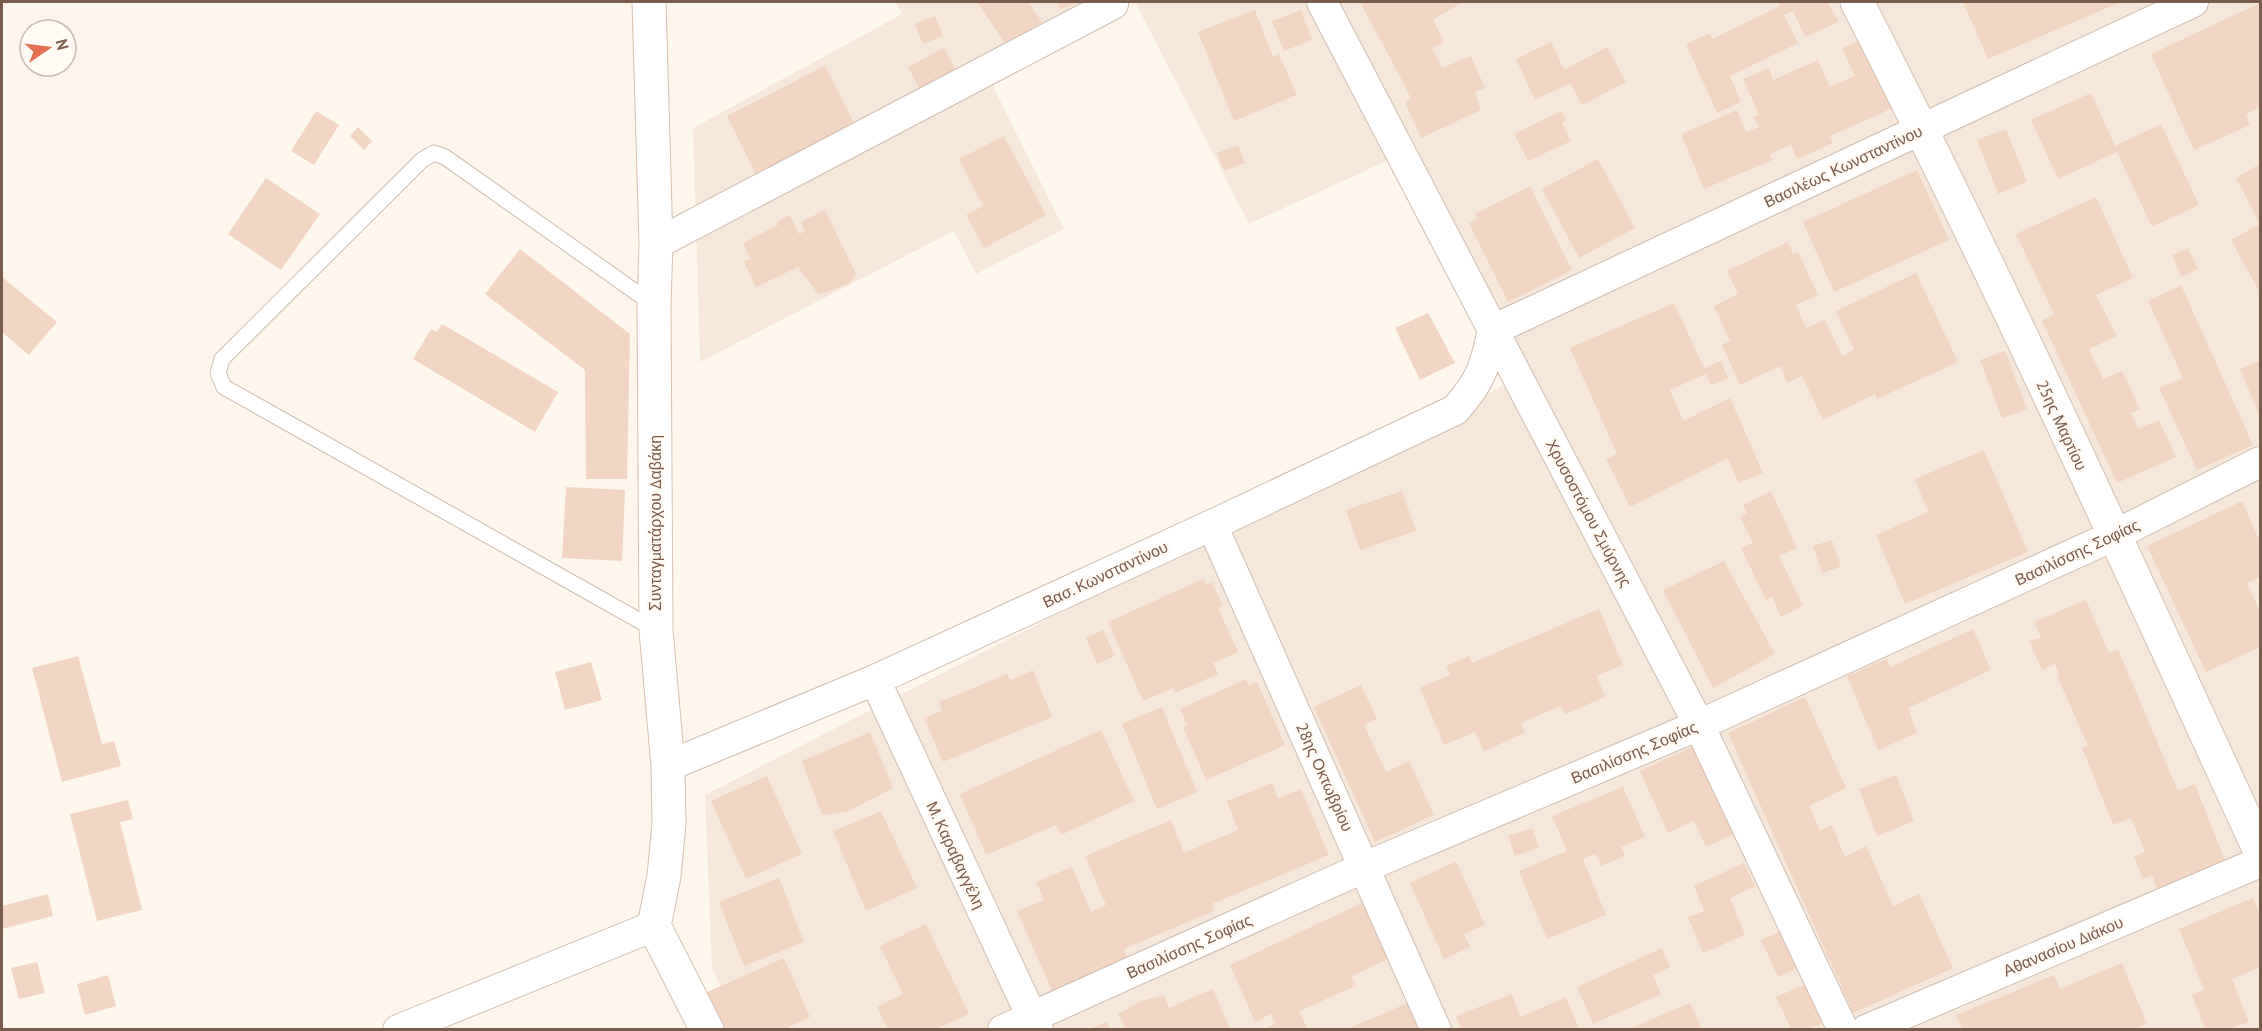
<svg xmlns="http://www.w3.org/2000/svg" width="2262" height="1031" font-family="'PT Sans',sans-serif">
<rect width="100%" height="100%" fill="#fdf6ec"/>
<g fill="#f5e8da">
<path d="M896,2H1097L980,60L1064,229L976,274L954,231L700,362L693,128L902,14Z"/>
<path d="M1135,2H1313L1391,159L1249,224Z"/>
<path d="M1332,2H2260V1029H742L712,969L705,795L1522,376Z"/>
</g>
<g fill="#f3d5c3">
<path d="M977,2H1028L1042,22L1007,46Z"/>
<path d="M1057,2H1080L1060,9Z"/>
<path d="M1360,2H1459L1460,4L1433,19L1444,42L1432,48L1442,68L1471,56L1485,88L1475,92L1481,110L1421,138L1405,102L1411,99L1405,86Z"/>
<path d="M1778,2H1828L1839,22L1805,37L1793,11L1784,15L1798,43L1730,76L1741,102L1717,113L1686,44L1710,33L1712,39L1780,6Z"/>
<path d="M1963,2H2121L1988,59Z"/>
<path d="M2260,3V107L2246,114L2250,125L2194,150L2151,54Z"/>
<path d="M1255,10L1273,57L1279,54L1297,95L1234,121L1198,32Z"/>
<path d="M1301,10L1312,40L1284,51L1272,21Z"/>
<path d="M935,16L943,36L923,44L915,24Z"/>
<path d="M1865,38L1895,107L1830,136L1833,143L1797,159L1791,145L1770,154L1772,160L1704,189L1681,134L1737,110L1746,132L1759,127L1753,117L1759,115L1743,79L1769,68L1773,80L1818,60L1830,87L1855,76L1842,48Z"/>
<path d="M1551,42L1564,70L1607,47L1626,82L1582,105L1570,83L1535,100L1516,59Z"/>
<path d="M944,48L958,75L922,94L908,67Z"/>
<path d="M825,66L858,131L759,181L727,116Z"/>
<path d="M2091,93L2115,146L2161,124L2199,205L2152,227L2117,152L2058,179L2031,120Z"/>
<path d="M316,111L339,125L314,165L291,151Z"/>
<path d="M1561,111L1566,120L1562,122L1571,141L1528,161L1514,134Z"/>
<path d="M358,127L372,141L364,150L350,136Z"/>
<path d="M2006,129L2027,182L1998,194L1977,140Z"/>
<path d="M1004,136L1046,215L984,248L966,215L983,206L959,159Z"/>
<path d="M1238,145L1245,163L1224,171L1217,153Z"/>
<path d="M1598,159L1635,228L1579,258L1542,189Z"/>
<path d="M2260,164V224L2236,178Z"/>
<path d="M1917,170L1949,240L1834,292L1803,222Z"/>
<path d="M266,178L320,214L281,270L228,234Z"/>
<path d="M1530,186L1572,270L1508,302L1469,223L1477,219L1475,214Z"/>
<path d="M2096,197L2133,278L2096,295L2117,336L2089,349L2103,379L2122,371L2140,409L2131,413L2138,429L2159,420L2176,457L2117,483L2042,321L2054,314L2016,234Z"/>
<path d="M825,210L856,274L850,283L819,295L798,267L756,287L744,262L751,259L743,243L778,225L777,222L790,215L799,234L805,231L801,222Z"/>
<path d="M2260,224V293L2231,240Z"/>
<path d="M1788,242L1793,254L1798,252L1818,295L1796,305L1806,328L1825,320L1842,356L1854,350L1836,311L1916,273L1958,362L1877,399L1875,394L1823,420L1802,376L1787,383L1780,366L1740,385L1722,345L1730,341L1714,306L1738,294L1727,271Z"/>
<path d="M2188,248L2198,269L2181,277L2172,255Z"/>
<path d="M520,249L630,334L627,479H586L585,370L485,294Z"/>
<path d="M2,277L57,322L29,355L2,332Z"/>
<path d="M2181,285L2253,445L2197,470L2159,388L2183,378L2148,301Z"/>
<path d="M1674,303L1704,368L1721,361L1728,378L1711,385L1706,374L1670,390L1683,421L1730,398L1763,473L1738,483L1728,458L1630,507L1606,459L1617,454L1570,348Z"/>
<path d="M1428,313L1455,363L1420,380L1395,328Z"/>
<path d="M442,324L558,392L535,432L413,359L431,329L437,332Z"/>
<path d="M2005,351L2027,409L2002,418L1980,360Z"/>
<path d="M2260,361V417L2240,369Z"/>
<path d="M1984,450L2028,552L1905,604L1876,535L1928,512L1915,479Z"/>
<path d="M566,487L625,490L622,561L562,558Z"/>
<path d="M1402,491L1416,531L1360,550L1346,510Z"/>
<path d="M1771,491L1797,548L1779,556L1803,606L1781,617L1772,597L1766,600L1741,548L1753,543L1740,517L1747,513L1743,505Z"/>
<path d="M2242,501L2260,542V577L2247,583L2260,612V647L2206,672L2147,546Z"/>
<path d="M1832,540L1841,567L1822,573L1813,546Z"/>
<path d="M1724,561L1775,654L1713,688L1663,590Z"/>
<path d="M1203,579L1206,585L1212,582L1223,606L1218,608L1238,652L1213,663L1218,674L1175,693L1173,688L1143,701L1108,622Z"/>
<path d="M2086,600L2109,653L2118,649L2178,791L2195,784L2226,863L2158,891L2152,875L2143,879L2134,856L2145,852L2131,818L2113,825L2082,748L2088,746L2057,676L2059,674L2055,664L2042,670L2029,641L2041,637L2034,622Z"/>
<path d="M1599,609L1623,665L1597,676L1605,697L1565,714L1561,706L1521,723L1525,733L1484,751L1475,732L1444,745L1420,688L1450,675L1446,666L1469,656L1472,663Z"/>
<path d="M1973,629L1991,670L1908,708L1917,733L1878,750L1847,676L1887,659L1890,667Z"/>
<path d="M1103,630L1115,656L1097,664L1086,638Z"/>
<path d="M78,656L102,744L114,741L121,766L62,782L32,668Z"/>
<path d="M591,662L602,700L565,710L555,672Z"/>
<path d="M1033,670L1052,717L943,762L924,718L942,711L939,702L1007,674L1010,680Z"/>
<path d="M1246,679L1249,686L1257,682L1285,745L1206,780L1183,727L1187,725L1180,709Z"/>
<path d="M1361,685L1377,719L1364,725L1386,772L1409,761L1434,815L1375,842L1314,707Z"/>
<path d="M1805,697L1846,788L1809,806L1820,831L1832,825L1845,857L1866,846L1893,906L1919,894L1953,968L1853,1013L1728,733Z"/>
<path d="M1162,707L1197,792L1157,809L1122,724Z"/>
<path d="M1101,730L1134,801L1061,835L1056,825L986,855L960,794Z"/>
<path d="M870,732L893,788L847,812L822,815L802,761Z"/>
<path d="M1694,746L1734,834L1706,847L1694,821L1668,833L1640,771Z"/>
<path d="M1896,775L1914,821L1877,836L1859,789Z"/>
<path d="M767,776L802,854L746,879L711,801Z"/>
<path d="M1272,783L1278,798L1301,789L1329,855L1212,904L1214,911L1124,949L1127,958L1052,991L1017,911L1044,900L1036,882L1072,867L1091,912L1106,905L1085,856L1171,820L1184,853L1238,830L1227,801Z"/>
<path d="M1623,787L1645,837L1621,847L1625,856L1601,866L1596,854L1583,859L1606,915L1547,939L1519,871L1567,851L1552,816Z"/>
<path d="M128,800L133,819L120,822L142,910L97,921L70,814Z"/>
<path d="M881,811L917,888L866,911L833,831Z"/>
<path d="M1532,828L1539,847L1515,856L1508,836Z"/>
<path d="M1456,861L1485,925L1464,934L1470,947L1444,959L1410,883Z"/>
<path d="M1744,863L1755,886L1730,898L1745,935L1703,953L1688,917L1704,911L1694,886Z"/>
<path d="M779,878L804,942L744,966L719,902Z"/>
<path d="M48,894L53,916L2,929V906Z"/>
<path d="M2253,898L2260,916V967L2232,979L2249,1022L2228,1029H2205L2192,995L2204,990L2179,929Z"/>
<path d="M1362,903L1388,959L1352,976L1356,986L1299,1011L1308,1029H1269L1268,1027L1275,1024L1271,1014L1255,1022L1230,965Z"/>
<path d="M926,924L969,1014L937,1029H888L877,1007L903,994L880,946Z"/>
<path d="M1781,931L1798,968L1778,977L1761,940Z"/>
<path d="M1662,948L1670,967L1653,975L1661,994L1593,1024L1577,987Z"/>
<path d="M784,958L810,1017L789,1027L791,1029H711L696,997Z"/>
<path d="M37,962L45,993L19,999L11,968Z"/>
<path d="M2122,963L2147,1024L2133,1029H1962L1956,1015L2054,975L2060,989Z"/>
<path d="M108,975L116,1006L85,1015L77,984Z"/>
<path d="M1806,984L1823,1023L1809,1029H1791L1776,997Z"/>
<path d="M1213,989L1230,1029H1126L1118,1014L1141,1001L1164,995L1169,1008Z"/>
<path d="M1512,994L1520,1017L1566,997L1579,1028L1461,1029L1456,1016Z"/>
<path d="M1408,1003L1419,1029H1347Z"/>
<path d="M1690,1003L1702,1029H1629Z"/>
<path d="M1107,1022L1110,1029H1089Z"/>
</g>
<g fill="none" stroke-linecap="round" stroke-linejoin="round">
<g stroke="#d1beb0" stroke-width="17">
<path id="lane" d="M654,305L445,157L434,153L422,160L222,359L218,373L224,387L656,630"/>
</g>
<g stroke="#d1beb0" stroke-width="32">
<g id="street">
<path d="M1322,2L1699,725L1843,1030"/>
<path d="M656,244L1113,4"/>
<path d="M1212,525L1436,1030"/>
<path d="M875,680L1038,1030"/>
<path d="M668,766L875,680L1212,525L1455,410C1481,381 1485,367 1493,330L2193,2"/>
<path d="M398,1030L654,926"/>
<path d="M1003,1030L1365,867L1699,725L2115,535L2260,462"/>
<path d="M1866,1030L2260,862"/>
</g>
</g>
<g stroke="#d6c0b0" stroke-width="35">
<g id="secondary">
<path d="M649,2L656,244L654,305L656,630L668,766L669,824L664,876L654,926L707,1030"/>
<path d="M1857,2C2000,281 2129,566 2260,851"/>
</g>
</g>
<use href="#lane" stroke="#fff" stroke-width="15"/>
<use href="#street" stroke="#fff" stroke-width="30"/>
<use href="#secondary" stroke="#fff" stroke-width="33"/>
</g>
<g text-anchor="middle" stroke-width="5" stroke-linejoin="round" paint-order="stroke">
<g font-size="16" fill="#7a5c4d" stroke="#fffaf3">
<text transform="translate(1843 166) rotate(-25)" y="6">Βασιλέως Κωνσταντίνου</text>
<text transform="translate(2062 425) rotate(65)" y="6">25ης Μαρτίου</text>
<text transform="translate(1589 513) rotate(62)" y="6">Χρυσοστόμου Σμύρνης</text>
<text transform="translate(655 523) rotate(-90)" y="6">Συνταγματάρχου Δαβάκη</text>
<text transform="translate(2077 552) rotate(-25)" y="6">Βασιλίσσης Σοφίας</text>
<text transform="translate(1105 574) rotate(-25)" y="6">Βασ. Κωνσταντίνου</text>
<text transform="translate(1634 752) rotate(-23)" y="6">Βασιλίσσης Σοφίας</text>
<text transform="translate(1325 777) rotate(66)" y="6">28ης Οκτωβρίου</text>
<text transform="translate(956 855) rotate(65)" y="6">Μ. Καραβαγγέλη</text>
<text transform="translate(1189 946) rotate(-24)" y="6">Βασιλίσσης Σοφίας</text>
<text transform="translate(2063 946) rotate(-23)" y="6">Αθανασίου Διάκου</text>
</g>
</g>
<rect width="2262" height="1031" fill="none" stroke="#7a5c4d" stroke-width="6"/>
<g transform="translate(48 48) rotate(76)"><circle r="28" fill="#fffaf3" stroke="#cabbb1" stroke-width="1.5"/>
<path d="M0-4.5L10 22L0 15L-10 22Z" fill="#e76f51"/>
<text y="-9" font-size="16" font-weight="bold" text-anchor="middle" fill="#7a5c4d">N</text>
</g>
</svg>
